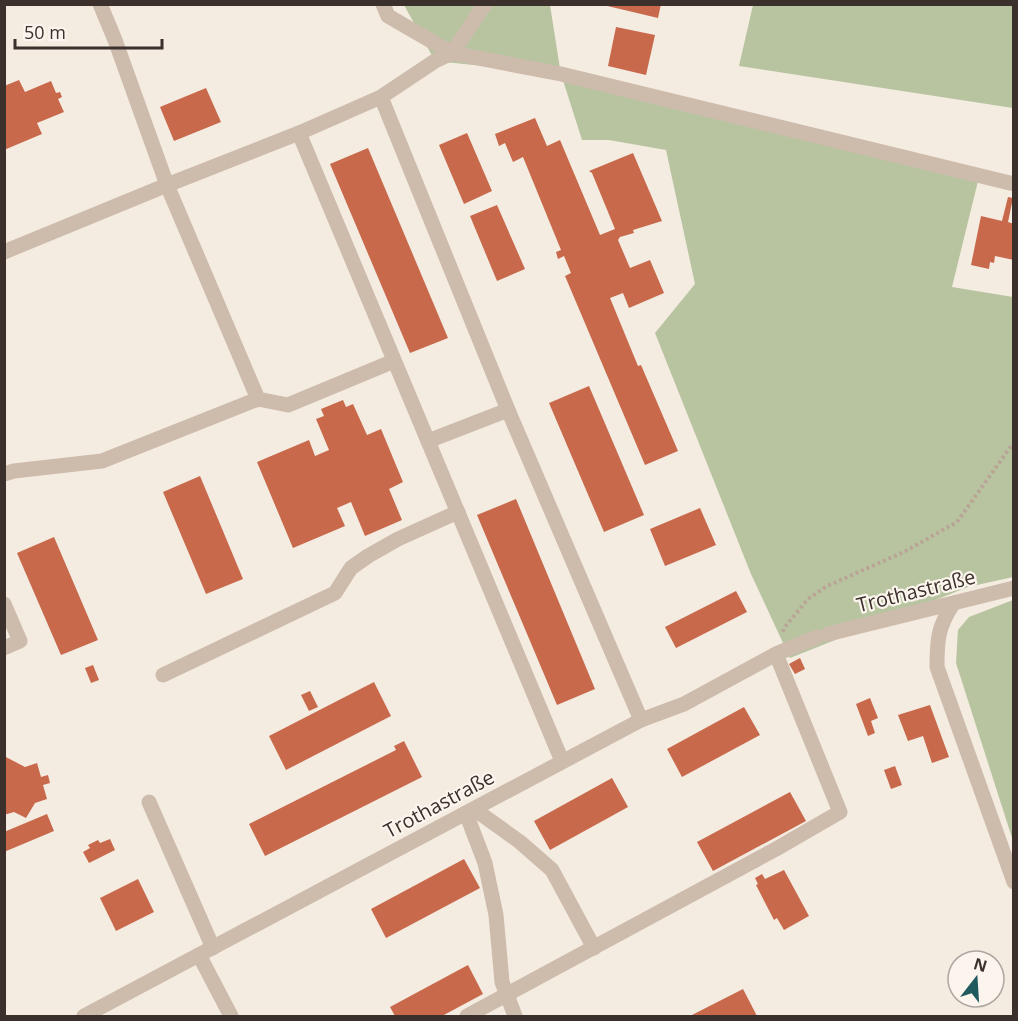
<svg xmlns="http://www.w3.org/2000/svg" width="1018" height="1021" font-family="'Open Sans',sans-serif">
<rect width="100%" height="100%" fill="#f4ebe1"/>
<g fill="#b8c4a0">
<path d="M404,5H550L561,75L979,177L952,287L1013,297V577L968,587L790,658L751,574L655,333L695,284L666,150L609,140H582L561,74L435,61Z"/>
<path d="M753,5H1013V108L739,66Z"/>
<path d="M1013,600H1014L1013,841L956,663L958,630L969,617Z"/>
</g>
<g fill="#c8694b">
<path d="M599,4H661L658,18Z"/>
<path d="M616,27L655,35L646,75L608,66Z"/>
<path d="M19,80L25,92L51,81L56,93L60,92L62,97L58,99L64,112L37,123L42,134L4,150V86Z"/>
<path d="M206,88L221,122L174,141L160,107Z"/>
<path d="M535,118L547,146L560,140L600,235L615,229L592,173L589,171L633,153L662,221L633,230L634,233L620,237L618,240L630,268L650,260L664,293L629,308L623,293L610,298L638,366L641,365L678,451L645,465L565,276L571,273L564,256L558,259L556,252L561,250L523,157L513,162L505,143L499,146L495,134Z"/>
<path d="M467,133L492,191L464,204L439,145Z"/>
<path d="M368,148L448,338L410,353L330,164Z"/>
<path d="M1008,197L1013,198L1008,222L1014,224V260L995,256L994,263L990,262L989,269L971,265L981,216L1002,221Z"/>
<path d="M497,205L525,269L497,281L470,216Z"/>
<path d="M589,386L644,515L604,532L549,403Z"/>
<path d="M343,400L346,407L353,404L367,435L381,429L403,482L389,489L402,520L365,536L351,502L337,508L345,526L293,548L257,462L309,440L315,456L329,450L316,419L324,416L321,409Z"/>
<path d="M200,476L243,579L206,594L163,492Z"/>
<path d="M516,499L595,689L557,705L477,515Z"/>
<path d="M700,508L716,545L665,566L650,529Z"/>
<path d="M54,537L98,640L61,655L17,553Z"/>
<path d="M736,591L747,612L676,648L665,627Z"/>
<path d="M800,658L805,669L795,674L789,664Z"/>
<path d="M93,665L99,680L91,683L85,668Z"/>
<path d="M374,682L391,716L286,770L269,736Z"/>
<path d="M310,691L318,707L309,711L301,695Z"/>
<path d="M870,698L878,718L871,721L875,733L868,736L856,704Z"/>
<path d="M930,705L949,757L932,763L923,736L908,741L898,715Z"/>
<path d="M744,707L760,735L682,777L667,749Z"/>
<path d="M404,741L422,777L265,856L249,824L396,750L394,746Z"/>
<path d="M4,756L25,767L37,763L41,777L48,775L50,783L43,785L47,799L35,803L26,818L14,812L4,815Z"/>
<path d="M895,766L902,785L891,789L884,770Z"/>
<path d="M612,778L628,807L550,850L534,821Z"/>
<path d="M790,792L806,821L713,871L697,842Z"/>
<path d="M47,814L54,831L4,852V832Z"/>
<path d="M110,839L115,850L89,863L83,852L90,848L88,845L98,840L100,843Z"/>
<path d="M464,859L480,888L386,938L371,909Z"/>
<path d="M784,870L809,916L784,930L777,918L774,920L756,885L758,884L755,878L762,874L765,879Z"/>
<path d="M138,879L154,912L116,931L100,898Z"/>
<path d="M468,965L483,994L442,1016H395L390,1007Z"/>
<path d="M743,989L757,1016H690Z"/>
</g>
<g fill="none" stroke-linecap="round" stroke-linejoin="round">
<path stroke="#b9a596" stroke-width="4" stroke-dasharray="3 3" stroke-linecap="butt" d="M783,632L784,628L808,599L827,586L904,552L957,522L1014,442"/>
<g stroke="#cdbbac" stroke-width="15">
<path d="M100,4L115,40L167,185L258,399L288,405L394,361"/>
<path d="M383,4L388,16L452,53L561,74L1014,184"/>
<path d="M381,97L508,410L641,720"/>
<path d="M299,133L562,761"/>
<path d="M4,252L167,185L299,133L381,97L435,61L452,53L485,4"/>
<path d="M428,441L508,410"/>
<path d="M4,474L14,471L102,461L258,399"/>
<path d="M4,604L20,641L4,648"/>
<path d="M953,604C938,627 937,639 937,667L1014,882"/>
<path d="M828,634L1014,588"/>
<path d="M163,675L335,593L351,568L368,556L398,539L458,512"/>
<path d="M149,802L213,948"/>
<path d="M474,809L520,842L552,870L594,948"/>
<path d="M466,813L485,863L496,915L502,982L515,1016"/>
<path d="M199,955L231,1016"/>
<path d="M84,1016L641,720L684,704L776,654L817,637"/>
<path d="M467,1016L776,849L840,812L776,654"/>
</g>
</g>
<g text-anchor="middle" stroke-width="4.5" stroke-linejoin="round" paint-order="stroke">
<g font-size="20" fill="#3b302b" stroke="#fbf5ee">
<text transform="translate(916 591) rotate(-14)" y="7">Trothastraße</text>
<text transform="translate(439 804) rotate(-28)" y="7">Trothastraße</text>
</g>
</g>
<rect width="1018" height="1021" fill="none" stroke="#3b302b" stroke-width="12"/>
<g transform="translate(976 979) rotate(17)"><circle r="28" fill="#fbf5ee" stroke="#aea6a0" stroke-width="1.5"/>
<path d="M0-4.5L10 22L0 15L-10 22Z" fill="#1f5a5e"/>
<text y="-9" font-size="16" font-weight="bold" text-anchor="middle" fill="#3b302b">N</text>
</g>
<path d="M15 39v9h147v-9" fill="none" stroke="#3b302b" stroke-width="3"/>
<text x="24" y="39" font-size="18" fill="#3b302b" stroke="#fbf5ee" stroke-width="4.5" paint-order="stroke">50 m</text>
</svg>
